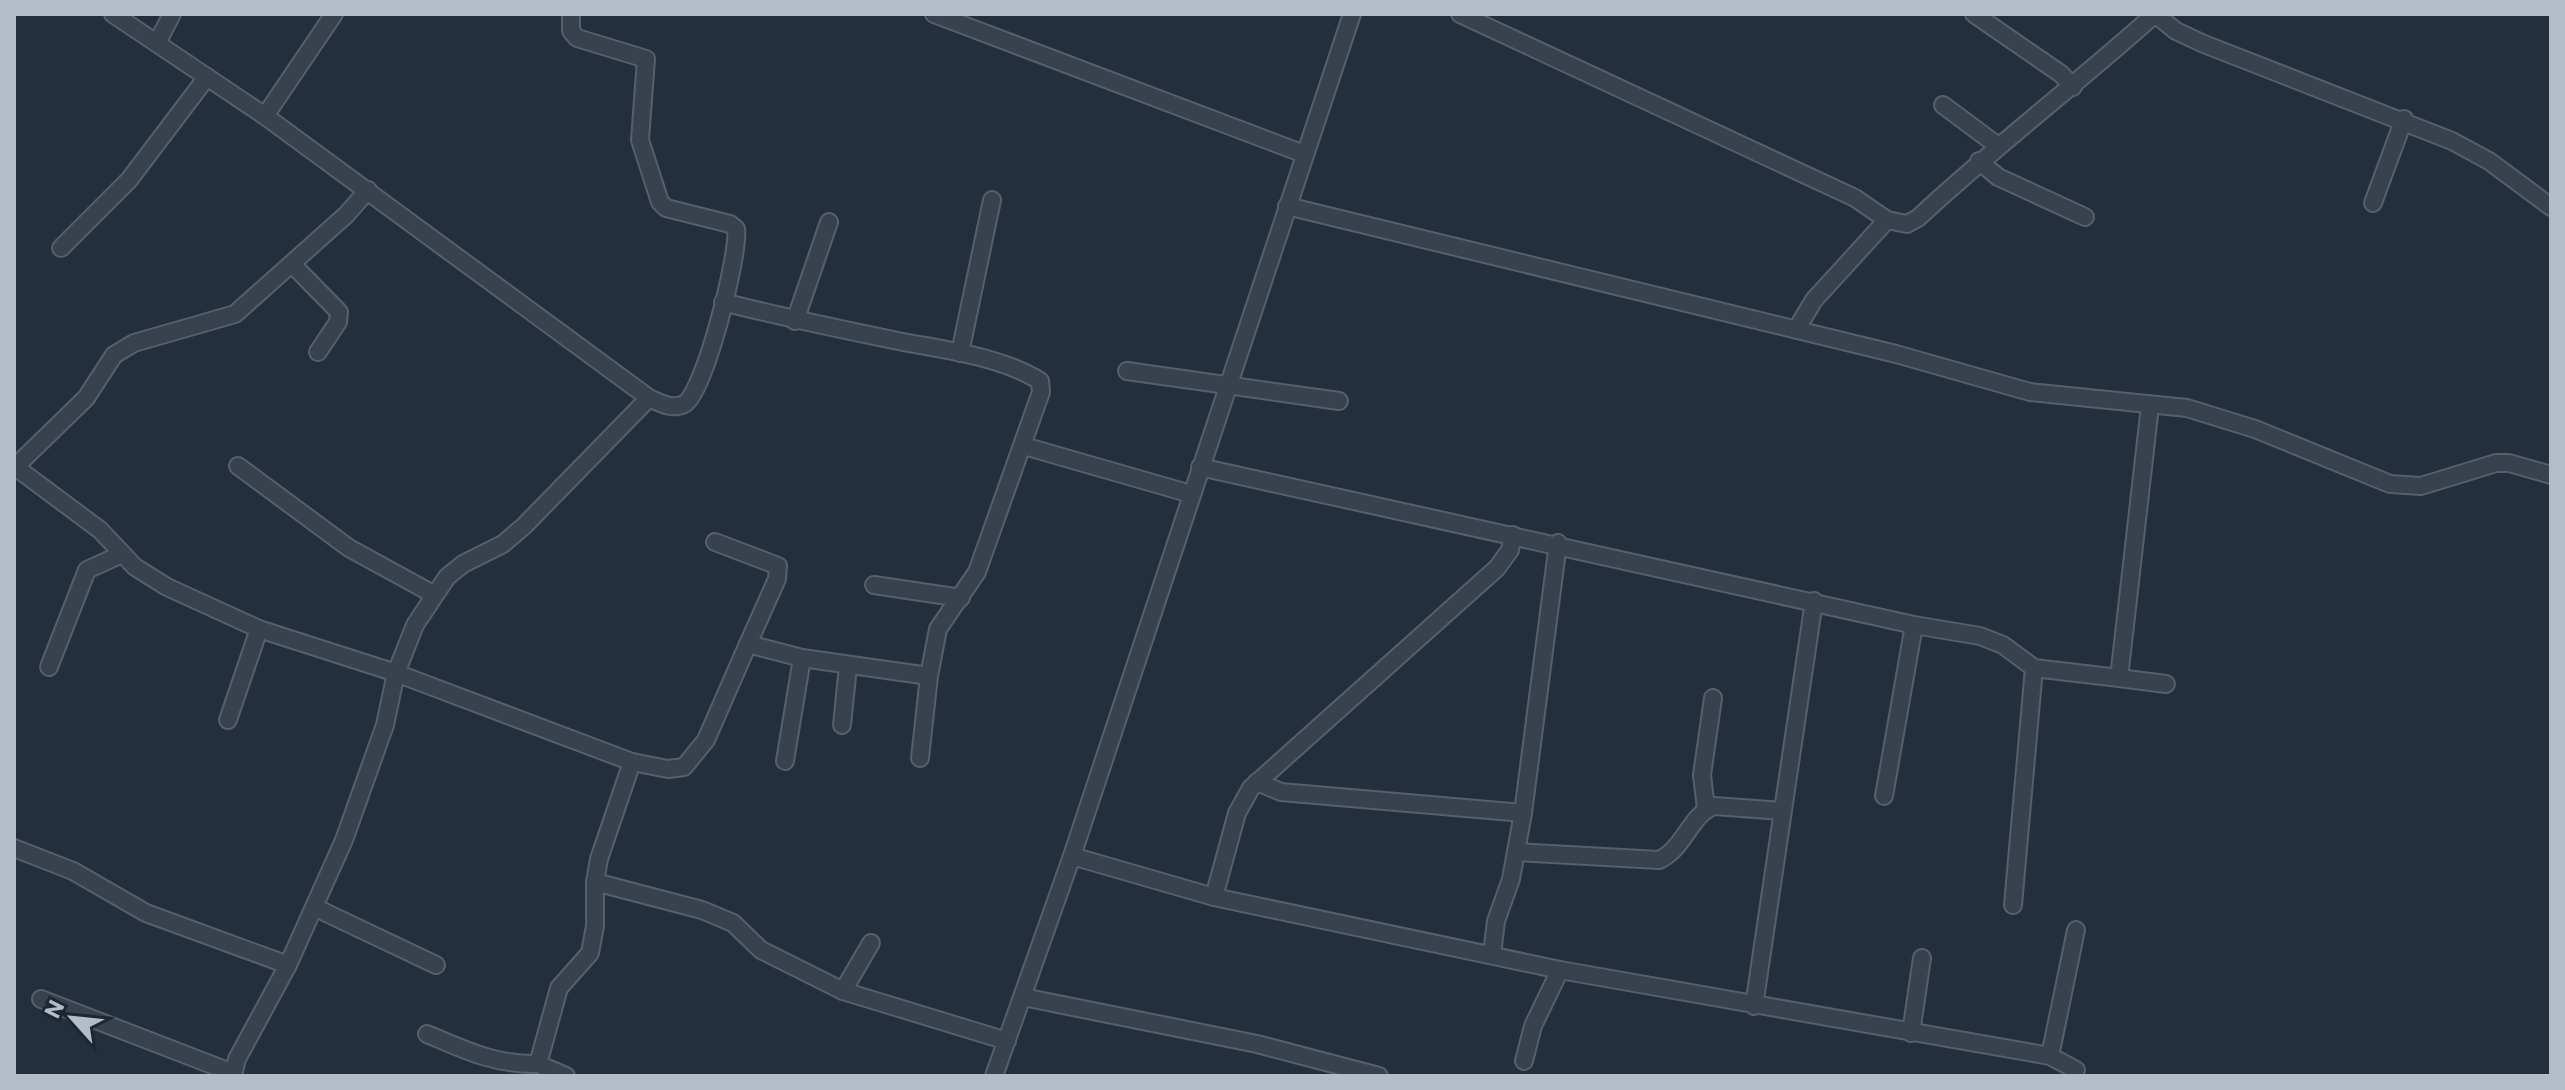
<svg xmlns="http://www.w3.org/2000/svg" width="2565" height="1090" font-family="Commissioner,sans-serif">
<rect width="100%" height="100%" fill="#242f3e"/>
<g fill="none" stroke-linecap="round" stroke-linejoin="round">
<g stroke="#565f6c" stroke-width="20">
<g id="minor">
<path d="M113,14L265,116L649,398"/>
<path d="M934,14L1304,154"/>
<path d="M1460,14L1855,198L1887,220"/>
<path d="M1974,14L2061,74L2073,87"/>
<path d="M157,43L172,14"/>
<path d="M1943,105L1998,146"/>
<path d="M265,116L334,14"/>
<path d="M1979,161L1998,177L2085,217"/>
<path d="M2373,203L2404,119"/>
<path d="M1287,206L1896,354L2030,392L2187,408L2255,429L2390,484L2421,486L2496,463H2509L2551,475"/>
<path d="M61,248L129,180L207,77"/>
<path d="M292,264L339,312L338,322L318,352"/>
<path d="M795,321L829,222"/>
<path d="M1796,330L1814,300L1887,220L1907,224L1918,218C1994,147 2077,84 2155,14L2176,31L2204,44L2452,141L2489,161L2551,207"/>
<path d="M960,353L992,200"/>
<path d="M1127,371L1339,401"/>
<path d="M1024,446L1191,494"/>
<path d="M14,466L100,530L135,567L167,587L259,629L396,673L632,762L668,769L684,767L706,740L748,644L802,658L929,676L938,629L977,572L1041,392L1040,381C1000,356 944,350 898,341C839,329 781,317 723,302"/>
<path d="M238,466L349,548L433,594"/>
<path d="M1200,467L1914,625L1980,636L2003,645L2034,668L2119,678L2150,406"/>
<path d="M14,468L86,398L114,355L134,343L235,314L346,215L368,190"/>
<path d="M715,542L778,566L777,579L748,644"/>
<path d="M874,585L961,598"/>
<path d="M49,667L87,570L122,554"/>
<path d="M2119,678L2166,684"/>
<path d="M228,720L259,629"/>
<path d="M842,725L848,666"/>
<path d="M920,758L929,676"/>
<path d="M785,761L802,658"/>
<path d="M1257,782L1281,792L1523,813"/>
<path d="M1884,796L1914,625"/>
<path d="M1706,809L1702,775L1713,698"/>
<path d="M14,848L73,871L146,913L288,965"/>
<path d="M1516,852L1659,860C1684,849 1690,815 1714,806L1782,811"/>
<path d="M1072,856L1214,897L1560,970L2050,1056L2076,1070"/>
<path d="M595,882L702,910L733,923L761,950L843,991L1007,1041"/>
<path d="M1214,897L1237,813L1251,788L1497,568L1510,550L1513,535"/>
<path d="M2013,905L2034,668"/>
<path d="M316,908L436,965"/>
<path d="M1492,955L1496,921L1511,879L1523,813L1558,543"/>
<path d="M843,991L871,943"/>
<path d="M1023,997L1257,1044L1379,1076"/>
<path d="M41,999L233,1073"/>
<path d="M1754,1006L1814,601"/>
<path d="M1911,1033L1922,958"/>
<path d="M427,1034C465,1050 495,1065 538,1064"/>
<path d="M2050,1056L2076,930"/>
<path d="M1524,1061L1533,1026L1560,970"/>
<path d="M233,1076L237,1059L288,965L344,840L385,725L396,673L415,625L447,577L463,564L503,544L524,526L649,398C660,403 672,410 684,404C704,395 740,252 736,229L730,224L666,208L660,202L640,140L646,59L577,38L571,31V14"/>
<path d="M566,1076L538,1064L559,988L590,953L595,926V882L599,859L632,762"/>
<path d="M994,1076L1072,856L1352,14"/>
</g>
</g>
<use href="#minor" stroke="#38414e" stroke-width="16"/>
</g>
<rect width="2565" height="1090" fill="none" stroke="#b4bcc9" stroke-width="32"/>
<g transform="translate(72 1018) rotate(297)" stroke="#1d2633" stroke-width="6" paint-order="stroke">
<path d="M0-6L14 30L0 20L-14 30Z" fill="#b4bcc9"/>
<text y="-12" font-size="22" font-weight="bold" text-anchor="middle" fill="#b4bcc9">N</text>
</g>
</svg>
